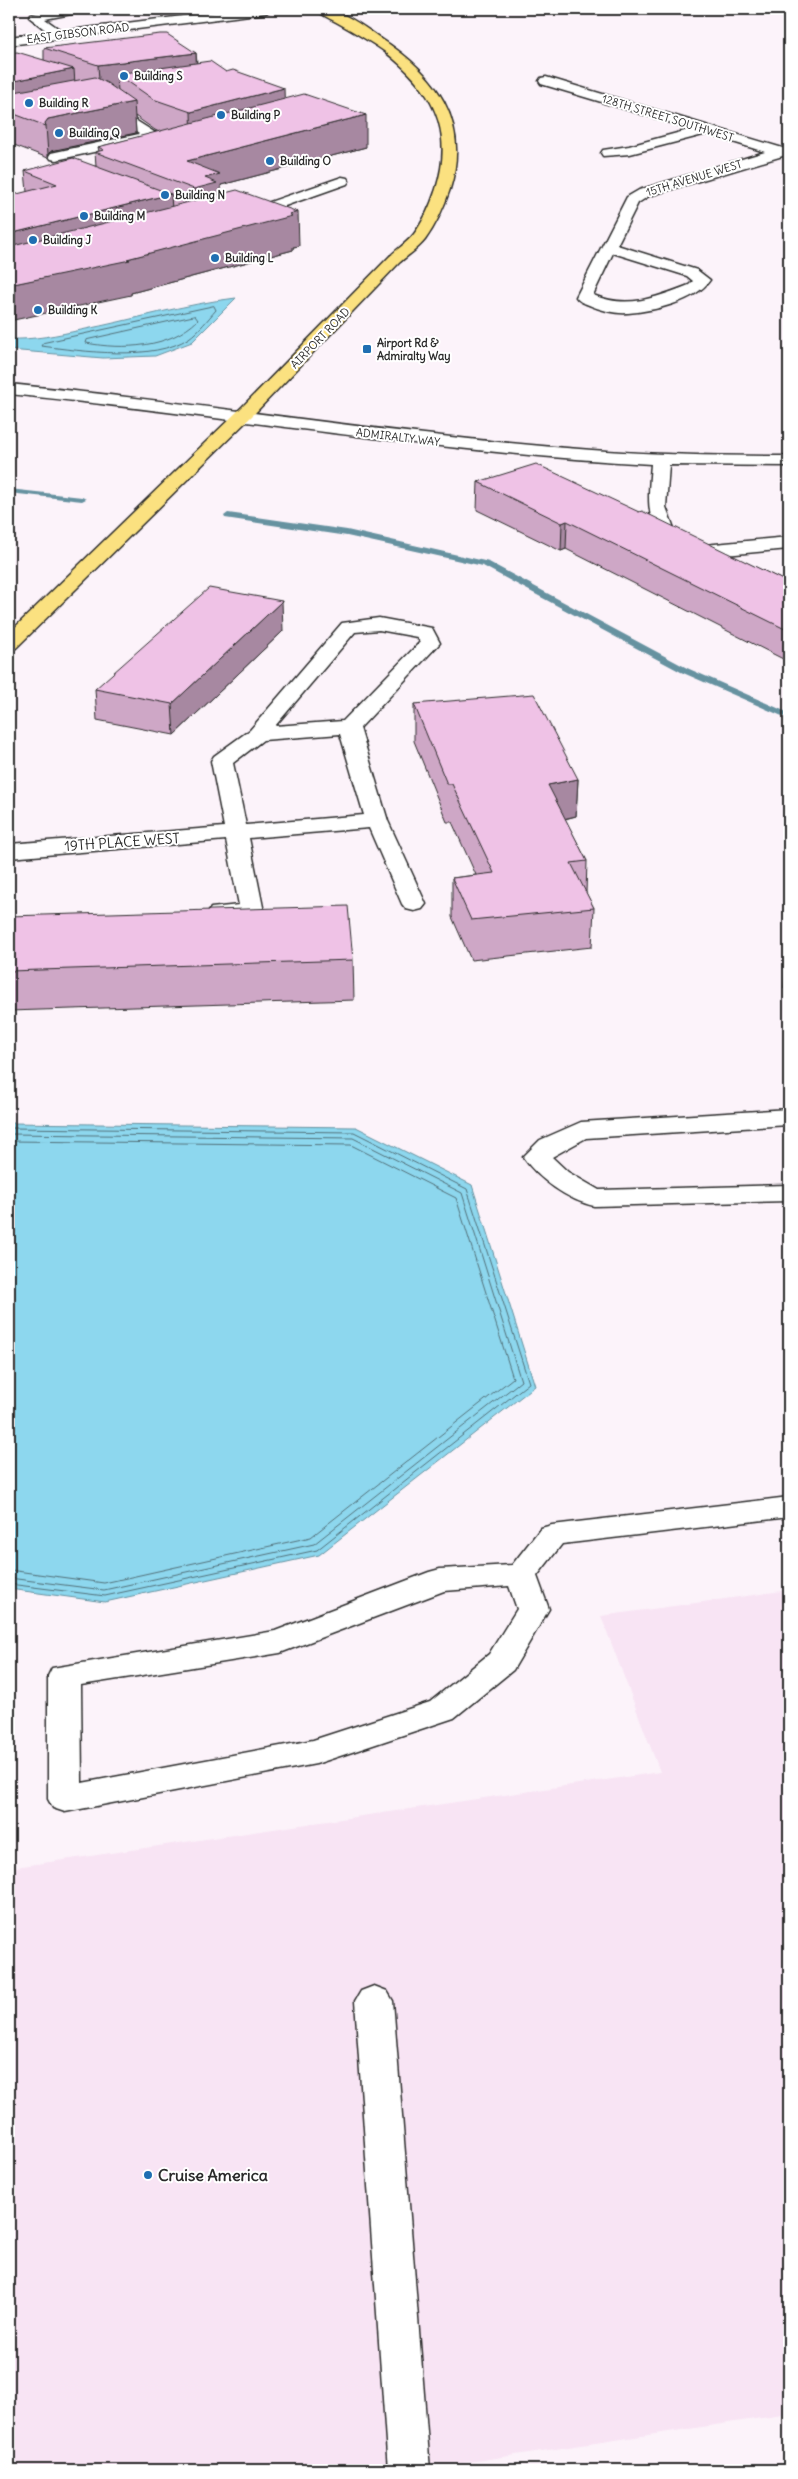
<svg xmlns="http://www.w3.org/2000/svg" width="798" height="2479" font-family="Delius,sans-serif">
<rect width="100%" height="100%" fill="#fcf3fa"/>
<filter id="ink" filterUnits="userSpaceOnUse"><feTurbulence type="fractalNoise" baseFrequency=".02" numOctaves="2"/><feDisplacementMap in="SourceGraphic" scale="10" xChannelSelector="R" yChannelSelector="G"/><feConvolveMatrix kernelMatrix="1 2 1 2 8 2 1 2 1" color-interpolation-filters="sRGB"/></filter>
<g filter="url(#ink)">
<path fill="#f8e4f4" d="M789,1590V2414L415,2470H9V1868L660,1772L601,1616Z"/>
<g fill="#8dd7ee" stroke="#6692a0">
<path d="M236,298L192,342L155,356L103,358L9,350V339C34,340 57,335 81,330C133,320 184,304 236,298Z"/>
<path d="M9,1123L356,1127L472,1185L535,1386L319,1555L105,1602L9,1589Z"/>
</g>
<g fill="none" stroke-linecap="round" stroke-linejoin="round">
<g stroke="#527079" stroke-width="1">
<path d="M214,306L216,310C208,319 199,331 189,338C153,362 82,351 41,346L43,343Z"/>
<path d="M195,316L198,320C170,348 123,350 86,343L87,340Z"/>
<path d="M9,1128L354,1132L467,1189L529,1383L317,1550L105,1596L9,1584"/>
<path d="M9,1134L353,1138L462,1193L521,1381L314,1544L104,1590L9,1578"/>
<path d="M9,1141L351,1145L456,1198L513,1378L311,1537L104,1583L9,1570"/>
</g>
<g fill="#6692a0" fill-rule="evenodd">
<path d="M9,489L82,497L86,499L82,501L9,493Z"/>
<path d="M228,513L347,530L489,562L687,668L789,713V719L681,672L483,566L347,536L225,518L224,516Z"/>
</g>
<g stroke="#2b2b2b" stroke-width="3">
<g id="minor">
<path d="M60,9H84L82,12L45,19L62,31L239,9H272L266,13L9,45V37L48,32L29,17L31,14Z"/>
<path d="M546,77L786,149L788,152L786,155L649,196L638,203L617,245L697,270L710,280C695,302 653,311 628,313C615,314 601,310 589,305C584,303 579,302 576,297L627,197L639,190L765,152L707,134L630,154L603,156L601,153L603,150L629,146L692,129L541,84L539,81L541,78ZM613,253L687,276L693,281L689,285C656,298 627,309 593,295Z"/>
<path d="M105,101L154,132L188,144L190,147L183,151L150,140L56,160L51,159L49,156L51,153L139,134L100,108L98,105L100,102Z"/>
<path d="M342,177L347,178L349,181L347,184L248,219L243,220L236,216L238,213Z"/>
<path d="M9,384C204,403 397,436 592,450C658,455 723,456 789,456V466L669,465L666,507L675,531L696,540L698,544L696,548H682L660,538C645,515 649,490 651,464C436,453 223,415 9,394Z"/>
<path d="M789,537V549L704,557L697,555L695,551L697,547L704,545Z"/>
<path d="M379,618L432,628L440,643L360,728L388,821L426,904L422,909L414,911L406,909L402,904L369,828L249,838L264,912L260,917C245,921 226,922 211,918L207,913L211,908L239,905L226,840L9,858V844L224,827L211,761L214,756L250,730L342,623ZM379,630L417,637L420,642L343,721L275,726L355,632ZM340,734L364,815L246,825L233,763L263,740Z"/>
<path d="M789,1109V1125L586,1138L552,1157L568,1172L599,1190L789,1185V1201L594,1206C568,1200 538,1179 523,1157L540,1140L581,1122Z"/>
<path d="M789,1497V1517L562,1544L537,1576L549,1609L513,1670L454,1718L316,1764L65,1812L53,1808L48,1799V1676L52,1668L275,1631L429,1572L440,1569L512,1565L541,1528L552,1525ZM509,1586L517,1609L489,1654L430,1702L313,1740L82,1783L81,1685L280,1653L444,1591Z"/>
<path d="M374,1986L387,1991L393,2001L430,2470H388L355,2001L361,1991Z"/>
</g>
</g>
<g stroke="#2b2b2b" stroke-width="3">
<path id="major" d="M316,9C339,7 361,25 380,38C436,74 471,121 450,189C444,207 436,225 425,240C418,249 408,255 399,263L255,413L16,648L9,650V633L243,406L389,257C397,249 407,243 414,234C424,221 431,204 436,189C455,129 432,88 384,51C370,41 354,32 338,23C331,19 321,15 316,9Z"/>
</g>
<use href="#minor" fill="#fff" fill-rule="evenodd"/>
<use href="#major" fill="#fbe180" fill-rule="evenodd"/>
</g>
<g fill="#cea7c6" stroke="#2b2b2b">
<path d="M44,48L196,53L197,63L226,72L284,99L366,147L221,185V194L299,246L293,247V250L131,293V295L27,192L25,171L96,166L95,152L99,151L98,147L159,132L155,130L135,116L136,133L51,151L48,154V158L9,143V82L44,60Z"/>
<path d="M478,482L639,512L789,583V662L566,549L561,551L477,510Z"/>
<path d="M283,631L174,735L97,720L95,689Z"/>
<path d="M414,704L578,779L576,816L565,819L587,861L586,893L594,908L592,947L471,960L452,917V878L476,875L452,822H447L414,741Z"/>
<path d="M9,916L353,960L354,1000L9,1011Z"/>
<path d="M789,953V989L784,988L786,958Z"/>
</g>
<g fill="#a788a1" stroke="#2b2b2b">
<path d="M196,53L197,83L117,74L118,93L100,95L98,65Z"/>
<path d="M74,69L76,100L9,112V82Z"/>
<path d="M284,88L285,119L192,144L191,112Z"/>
<path d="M134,102L136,133L51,151L48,154L46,126L45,123L48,119Z"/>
<path d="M366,115V147L221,185L222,207L195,222L194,189L187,161Z"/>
<path d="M171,194L173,228L9,269V234Z"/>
<path d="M298,212L299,246L293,247V250L131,293V295L9,321V285L127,259Z"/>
<path d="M567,521L566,549L561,551L562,523Z"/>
<path d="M282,601L283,631L174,735L172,704Z"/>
<path d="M578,779L576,816L546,823L548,785Z"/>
</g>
<g fill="#efc2e6" stroke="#2b2b2b">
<path d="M160,34H167L196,53L98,65L44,48Z"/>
<path d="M17,52L74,69L9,82V53Z"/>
<path d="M210,61L226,72L233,70L284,88L191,112L153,99L117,74Z"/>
<path d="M95,77L107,83L134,102L48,119L45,123L46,126L9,112V93Z"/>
<path d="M304,94L366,115L187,161L220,174L205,178L217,183L194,189L95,152L104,150L98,147Z"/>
<path d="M73,158L171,194L9,234V196L57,184L25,171Z"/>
<path d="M237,190L298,212L289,214L292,216L127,259L130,260L9,285V247Z"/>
<path d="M536,464L639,512L642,511L789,583V631L567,521L562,523L478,482Z"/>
<path d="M209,588L282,601L172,704L95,689Z"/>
<path d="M534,694L578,779L548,785L587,861L571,863L594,908L471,920L452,878L494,873L452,784H447L414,704Z"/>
<path d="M348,906L353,960L9,971V916Z"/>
<path d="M789,953V959L786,958Z"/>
</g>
</g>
<g fill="#1f6fb2" stroke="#fff" stroke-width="2">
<circle cx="124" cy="76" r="5"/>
<circle cx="29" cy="103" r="5"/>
<circle cx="221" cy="115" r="5"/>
<circle cx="59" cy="133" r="5"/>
<circle cx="270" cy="161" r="5"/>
<circle cx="165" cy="195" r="5"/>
<circle cx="84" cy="216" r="5"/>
<circle cx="33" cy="240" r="5"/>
<circle cx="215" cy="258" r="5"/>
<circle cx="38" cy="310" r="5"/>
<rect x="362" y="344" width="10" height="10" rx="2.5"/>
<circle cx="148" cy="2175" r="5"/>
</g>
<g text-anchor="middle" stroke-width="4" stroke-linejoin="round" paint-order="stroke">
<g font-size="11" fill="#2b2b2b" stroke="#fff">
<text transform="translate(78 33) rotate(-7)" y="4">EAST GIBSON ROAD</text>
<text transform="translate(668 118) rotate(17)" y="4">128TH STREET SOUTHWEST</text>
<text transform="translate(694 178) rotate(-17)" y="4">15TH AVENUE WEST</text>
<text transform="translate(320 338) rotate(-46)" y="4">AIRPORT ROAD</text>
<text transform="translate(398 437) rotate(7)" y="4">ADMIRALTY WAY</text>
</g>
<g font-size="11" font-weight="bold" fill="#2b2b2b" stroke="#fff" text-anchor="start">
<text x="134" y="80">Building S</text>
<text x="39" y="107">Building R</text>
<text x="231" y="119">Building P</text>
<text x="69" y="137">Building Q</text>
<text x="280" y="165">Building O</text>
<text x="175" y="199">Building N</text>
<text x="94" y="220">Building M</text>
<text x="43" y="244">Building J</text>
<text x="225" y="262">Building L</text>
<text x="48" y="314">Building K</text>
<text x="377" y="347">Airport Rd &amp;<tspan x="377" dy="13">Admiralty Way</tspan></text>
</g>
<g font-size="14" fill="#2b2b2b" stroke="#fff">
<text transform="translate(122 842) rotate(-4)" y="5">19TH PLACE WEST</text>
</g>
<g font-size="16" font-weight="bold" fill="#2b2b2b" stroke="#fff" text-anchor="start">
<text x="158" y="2181">Cruise America</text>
</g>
</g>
<rect width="798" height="2479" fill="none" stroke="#fff" stroke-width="30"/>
<rect x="15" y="15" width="768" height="2449" fill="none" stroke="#2b2b2b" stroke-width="2" filter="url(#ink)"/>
</svg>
